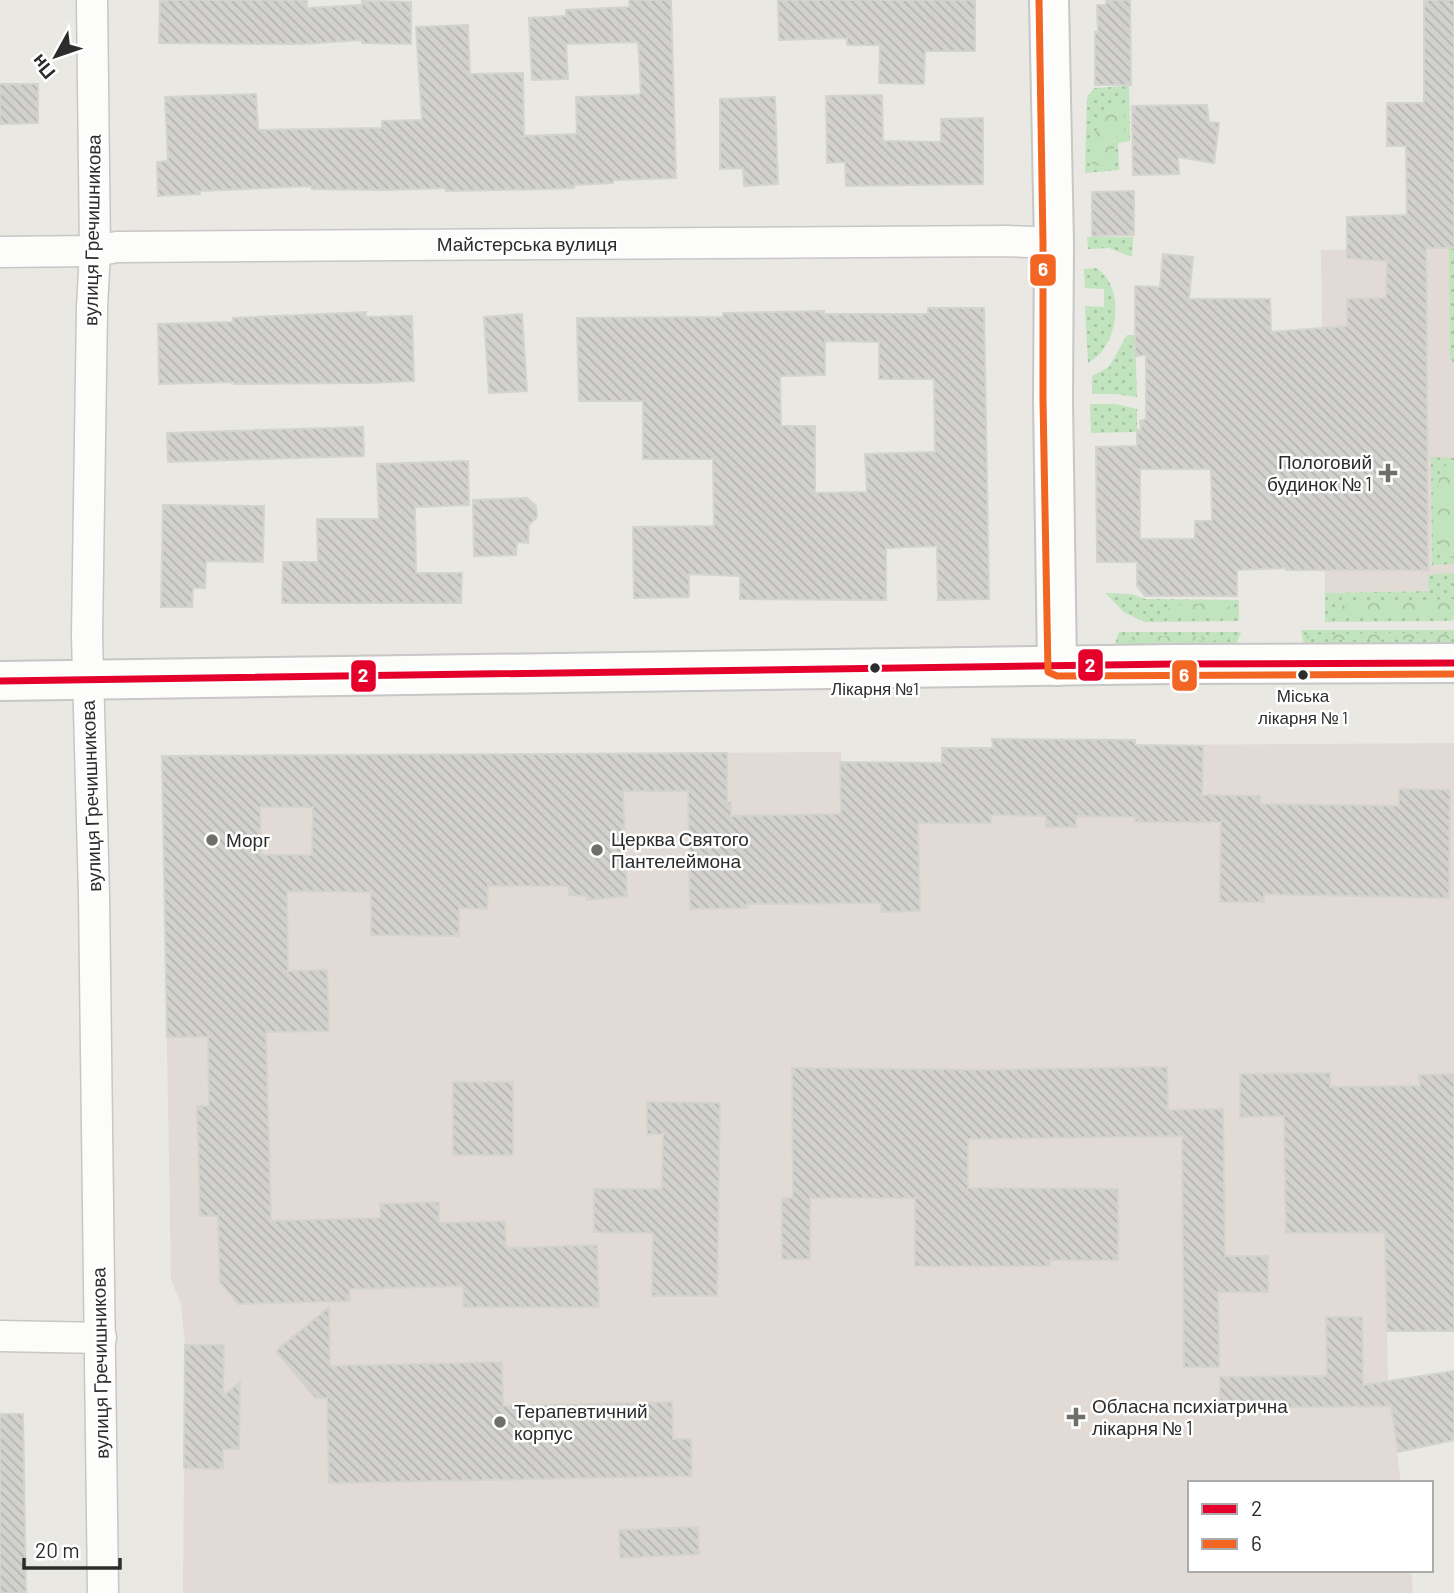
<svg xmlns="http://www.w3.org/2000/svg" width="1454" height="1593" font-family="Barlow,sans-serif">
<defs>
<pattern id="grass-dots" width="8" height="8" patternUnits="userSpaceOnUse" patternTransform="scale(1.75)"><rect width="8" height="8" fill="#c1e3bd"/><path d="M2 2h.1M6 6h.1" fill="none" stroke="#a6c3a3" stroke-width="1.8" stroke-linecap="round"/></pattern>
<pattern id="forest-crowns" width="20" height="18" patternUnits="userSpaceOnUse" patternTransform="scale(1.75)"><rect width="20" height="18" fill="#c1e3bd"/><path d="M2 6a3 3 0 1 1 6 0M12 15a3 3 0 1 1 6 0" fill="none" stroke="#a6c3a3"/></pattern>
<pattern id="building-back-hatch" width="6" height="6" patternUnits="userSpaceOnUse" patternTransform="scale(1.75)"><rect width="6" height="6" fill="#d2d1cd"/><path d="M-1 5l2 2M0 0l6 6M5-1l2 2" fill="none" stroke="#b4b4b0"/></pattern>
</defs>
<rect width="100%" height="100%" fill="#e9e8e2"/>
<g fill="#e2dad4">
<path d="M1454,248V590L1325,593L1321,250Z"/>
<path d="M992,739L1135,740V745L1454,743V1331L1387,1332L1388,1381L1401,1483H1190V1570H1411L1413,1593H183L185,1345L181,1304L171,1279L162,756L841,752V762L931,763L942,762V748H992Z"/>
</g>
<g fill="url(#grass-dots)">
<path d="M1129,86L1130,141L1118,143L1119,170L1085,173L1087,98L1094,88Z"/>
<path d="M1087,237H1133L1132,257L1109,248L1088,249Z"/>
<path d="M1449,248H1454V365L1450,356Z"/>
<path d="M1096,268C1121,283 1120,326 1104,348C1100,355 1094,359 1088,363L1085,306L1104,307V289L1085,288L1084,269Z"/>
<path d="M1127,335H1135L1137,397L1115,394H1092V376L1109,367Z"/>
<path d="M1090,404H1115L1137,409V430L1135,432L1091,433Z"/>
<path d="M1431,457L1454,458V564L1432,565Z"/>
<path d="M1454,573V618L1451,621L1325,622V593L1429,591L1428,575Z"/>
<path d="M1105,593L1132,594L1145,599L1239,600V621L1145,622L1125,613Z"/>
<path d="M1301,630H1454V643L1304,644Z"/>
<path d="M1119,632H1241L1236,645L1114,647Z"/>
</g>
<g fill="url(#forest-crowns)">
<path d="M1115,104H1121L1124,109V132L1115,139L1113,161L1106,166L1093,165C1084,145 1101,118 1115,104Z"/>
<path d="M1448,463L1454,464V557C1449,555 1444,551 1441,546C1432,532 1434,472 1448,463Z"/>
<path d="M1454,599V616L1360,617L1334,613L1335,607L1362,602Z"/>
<path d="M1221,604L1229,606L1232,613C1220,619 1173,621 1162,614C1172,599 1205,605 1221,604Z"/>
<path d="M1382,633L1454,634V639L1344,640L1307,638V635Z"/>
<path d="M1159,636L1229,637L1228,640L1141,643L1125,641V639L1130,637Z"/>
</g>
<g fill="url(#building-back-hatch)" stroke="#d4d4ce" stroke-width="2" fill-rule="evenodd">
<path d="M160,0H307V8L362,5V1L411,2V44L362,43V40L303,44L159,43Z"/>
<path d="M629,0H671L676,178L613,180V183L574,185V188L548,189L446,191L445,188L385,190L312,189V186L200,191V194L158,196L157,162L168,161L165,97L256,94L258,130L382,128V121L422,120L416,27L468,25L470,74L523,73L524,136L577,134L576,97L639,95L641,92L638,42L566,44L568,79L532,80L529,18L566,16V10L630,7Z"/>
<path d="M778,0H975V51H925L924,84L879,83L880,45H847V38L779,40Z"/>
<path d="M1106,0H1130L1131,85H1095V32H1098L1097,5H1106Z"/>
<path d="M1424,0H1454V248H1426L1428,570H1286V568L1237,570V596H1145L1137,586V562H1097L1096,447L1137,446V430H1141L1140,421L1146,419V355L1135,356V286L1160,287L1163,254L1193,257L1189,299H1270L1271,332L1347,326V299L1386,298L1387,261L1347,258V217L1407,215L1406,146H1387V103H1424ZM1140,469H1211L1212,521H1195V539H1140Z"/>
<path d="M0,84H38V123L0,124Z"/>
<path d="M882,95L883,141L941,142V119L983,118V184L846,186L845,162L827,163L826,96Z"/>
<path d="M775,97L778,184L744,186L743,168L720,169V99Z"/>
<path d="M1207,105L1209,122L1219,123L1214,163L1178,157L1179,174L1133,175L1132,106Z"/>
<path d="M1134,191V235L1092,236V192Z"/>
<path d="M928,308H984L989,599L938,600L937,546L886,548V600L740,599V576L689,574V597L634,598L633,527L714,526L713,459H643V401H579L577,318L723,317V313L824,311V314H928ZM825,341L879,342V379H934L935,452L865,454L867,492L815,493V426H781L780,376L825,375Z"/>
<path d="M366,312V317L412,316L414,381L368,383L234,384V382L159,384L158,324L233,322V318Z"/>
<path d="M522,314L527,391L489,393L484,317Z"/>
<path d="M363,427L364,456L168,462L167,433Z"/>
<path d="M468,461L469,505L415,507L416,573H462L461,603H282L283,562H318L317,519H379L377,464Z"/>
<path d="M527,498L536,506L537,517L529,525L528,543L517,542L516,555L474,556L473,500Z"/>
<path d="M163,505L264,506L263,562L206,561L205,588H193L192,607H161Z"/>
<path d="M992,739L1135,740V745L1203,746L1202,795L1260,796V804L1399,806V789L1450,790L1449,898L1264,894V902H1220L1221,822H1135V817L1076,816V827H1046V816L991,815V823H918L920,911L881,912V903L747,904V908L690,909L688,791H623L627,896L587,900V896L569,895V886H488L487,909L459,908V936L371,935V892L287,891L288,971L327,970L329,1031L266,1032L271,1221L381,1218L380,1204L439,1202V1223L505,1221L506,1248L597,1245L599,1307H464L463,1286L349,1289L350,1301L238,1304L220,1282L218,1216H200L197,1106H209L208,1037H167L162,756L727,753V802H731V816L841,814L840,762L942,763V748H993ZM260,807H313L312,855H261Z"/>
<path d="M1167,1067L1168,1110L1223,1109L1225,1256H1268V1292H1218L1219,1367H1184L1182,1136L968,1139V1188L1118,1189V1260H1050V1266H915V1198H810V1259H782V1198H793L792,1068L986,1070Z"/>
<path d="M1330,1073V1087L1420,1086L1419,1075L1454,1074V1331H1387L1385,1232L1286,1233L1284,1116L1240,1117V1074Z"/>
<rect x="453" y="1082" width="60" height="73"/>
<path d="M647,1102L720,1103L717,1296H652L653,1233L594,1232V1189H662L663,1134H647Z"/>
<path d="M329,1307L330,1366L502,1362L503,1406L672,1402L673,1439H691L692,1476L329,1483L327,1398H315L276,1351Z"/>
<path d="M1326,1317H1362L1363,1385L1454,1371V1440L1398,1452L1391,1406L1220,1408V1377L1327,1376Z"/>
<path d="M185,1345H224L223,1396L240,1382L239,1449H223V1469L184,1468Z"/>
<path d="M0,1414H23L26,1593H0Z"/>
<path d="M698,1527L699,1554L620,1558L619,1530Z"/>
</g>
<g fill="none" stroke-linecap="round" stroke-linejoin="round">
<g stroke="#c8c6c6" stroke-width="33">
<g id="street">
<path d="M92,0L95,251L92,308L87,635L94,895L103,1593"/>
<path d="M0,252L95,251L117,247L1007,241L1054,243"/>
<path d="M0,1336L101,1338"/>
</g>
</g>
<g stroke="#c8c6c6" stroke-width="42">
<g id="secondary">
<path d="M1049,0L1054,243L1053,400L1057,666"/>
<path d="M0,681L1173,664L1454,663"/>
</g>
</g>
<use href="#street" stroke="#fcfcfb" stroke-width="30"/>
<use href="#secondary" stroke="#fcfcfb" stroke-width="38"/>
<g stroke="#fff" stroke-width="12">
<path id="bus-1" d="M0,681L1173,664L1454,663"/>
</g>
<g stroke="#fff" stroke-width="12">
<path id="bus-2" d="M1039,0L1043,243V400L1048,672L1057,676L1454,674"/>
</g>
<use href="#bus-1" stroke="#e4002b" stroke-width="7"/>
<use href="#bus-2" stroke="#f26522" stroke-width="7"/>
</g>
<g fill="#6e6e6c" stroke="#fff" stroke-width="2.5">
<path d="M1384.5 462.5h7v7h7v7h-7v7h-7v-7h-7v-7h7z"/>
<circle cx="212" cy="840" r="7"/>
<circle cx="597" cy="850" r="7"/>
<path d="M1072.5 1406.5h7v7h7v7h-7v7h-7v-7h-7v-7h7z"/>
<circle cx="500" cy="1422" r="7"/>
</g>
<g fill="#2c2c2c" stroke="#fff" stroke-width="2.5">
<circle cx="875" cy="668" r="6"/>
<circle cx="1303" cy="675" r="6"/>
</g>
<g text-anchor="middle" stroke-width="5" stroke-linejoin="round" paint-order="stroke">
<g font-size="17" fill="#2c2c2c" stroke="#fff">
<text x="875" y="695">Лікарня №1</text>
<text x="1303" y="702">Міська<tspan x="1303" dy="22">лікарня № 1</tspan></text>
</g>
<g font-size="19" fill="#2c2c2c" stroke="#fff">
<text transform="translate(92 230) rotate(-89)" y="7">вулиця Гречишникова</text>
<text x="527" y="251">Майстерська вулиця</text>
<text transform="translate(91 796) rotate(-92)" y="7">вулиця Гречишникова</text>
<text transform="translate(100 1363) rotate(-91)" y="7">вулиця Гречишникова</text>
</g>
<g font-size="19" fill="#2c2c2c" stroke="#fff" text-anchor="start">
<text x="1372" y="469" text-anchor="end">Пологовий<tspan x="1372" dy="22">будинок № 1</tspan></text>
<text x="611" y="846">Церква Святого<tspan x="611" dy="22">Пантелеймона</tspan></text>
<text x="226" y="847">Морг</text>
<text x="1092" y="1413">Обласна психіатрична<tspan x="1092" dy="22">лікарня № 1</tspan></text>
<text x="514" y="1418">Терапевтичний<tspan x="514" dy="22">корпус</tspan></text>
</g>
</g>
<g stroke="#fff" stroke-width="2.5">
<rect x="1029" y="253" width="28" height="34" rx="7" fill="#f26522"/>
<rect x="1077" y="648" width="27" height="34" rx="7" fill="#e4002b"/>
<rect x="1171" y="659" width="27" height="33" rx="7" fill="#f26522"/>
<rect x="350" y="659" width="27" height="34" rx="7" fill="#e4002b"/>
</g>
<g font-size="19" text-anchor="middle" font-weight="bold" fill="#fff">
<text x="1043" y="276">6</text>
<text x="1090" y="672">2</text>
<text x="1184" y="682">6</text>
<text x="363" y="682">2</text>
</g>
<rect x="1188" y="1481" width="245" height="91" fill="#ffffff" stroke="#ababab" stroke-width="2"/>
<rect x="1202" y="1504" width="35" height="10" fill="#e4002b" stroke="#ababab" stroke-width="2"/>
<text x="1251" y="1516" font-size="21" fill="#2c2c2c">2</text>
<rect x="1202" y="1539" width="35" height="10" fill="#f26522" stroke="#ababab" stroke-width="2"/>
<text x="1251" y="1551" font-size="21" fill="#2c2c2c">6</text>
<g transform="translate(56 56) rotate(230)" stroke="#ffffff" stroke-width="5" paint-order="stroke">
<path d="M0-5L12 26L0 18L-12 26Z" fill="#2c2c2c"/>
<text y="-10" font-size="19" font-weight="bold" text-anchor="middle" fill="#2c2c2c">Пн</text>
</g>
<path d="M24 1558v10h96v-10" fill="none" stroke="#2c2c2c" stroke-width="3.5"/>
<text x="35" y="1558" font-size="21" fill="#2c2c2c" stroke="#ffffff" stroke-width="5" paint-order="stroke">20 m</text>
</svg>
